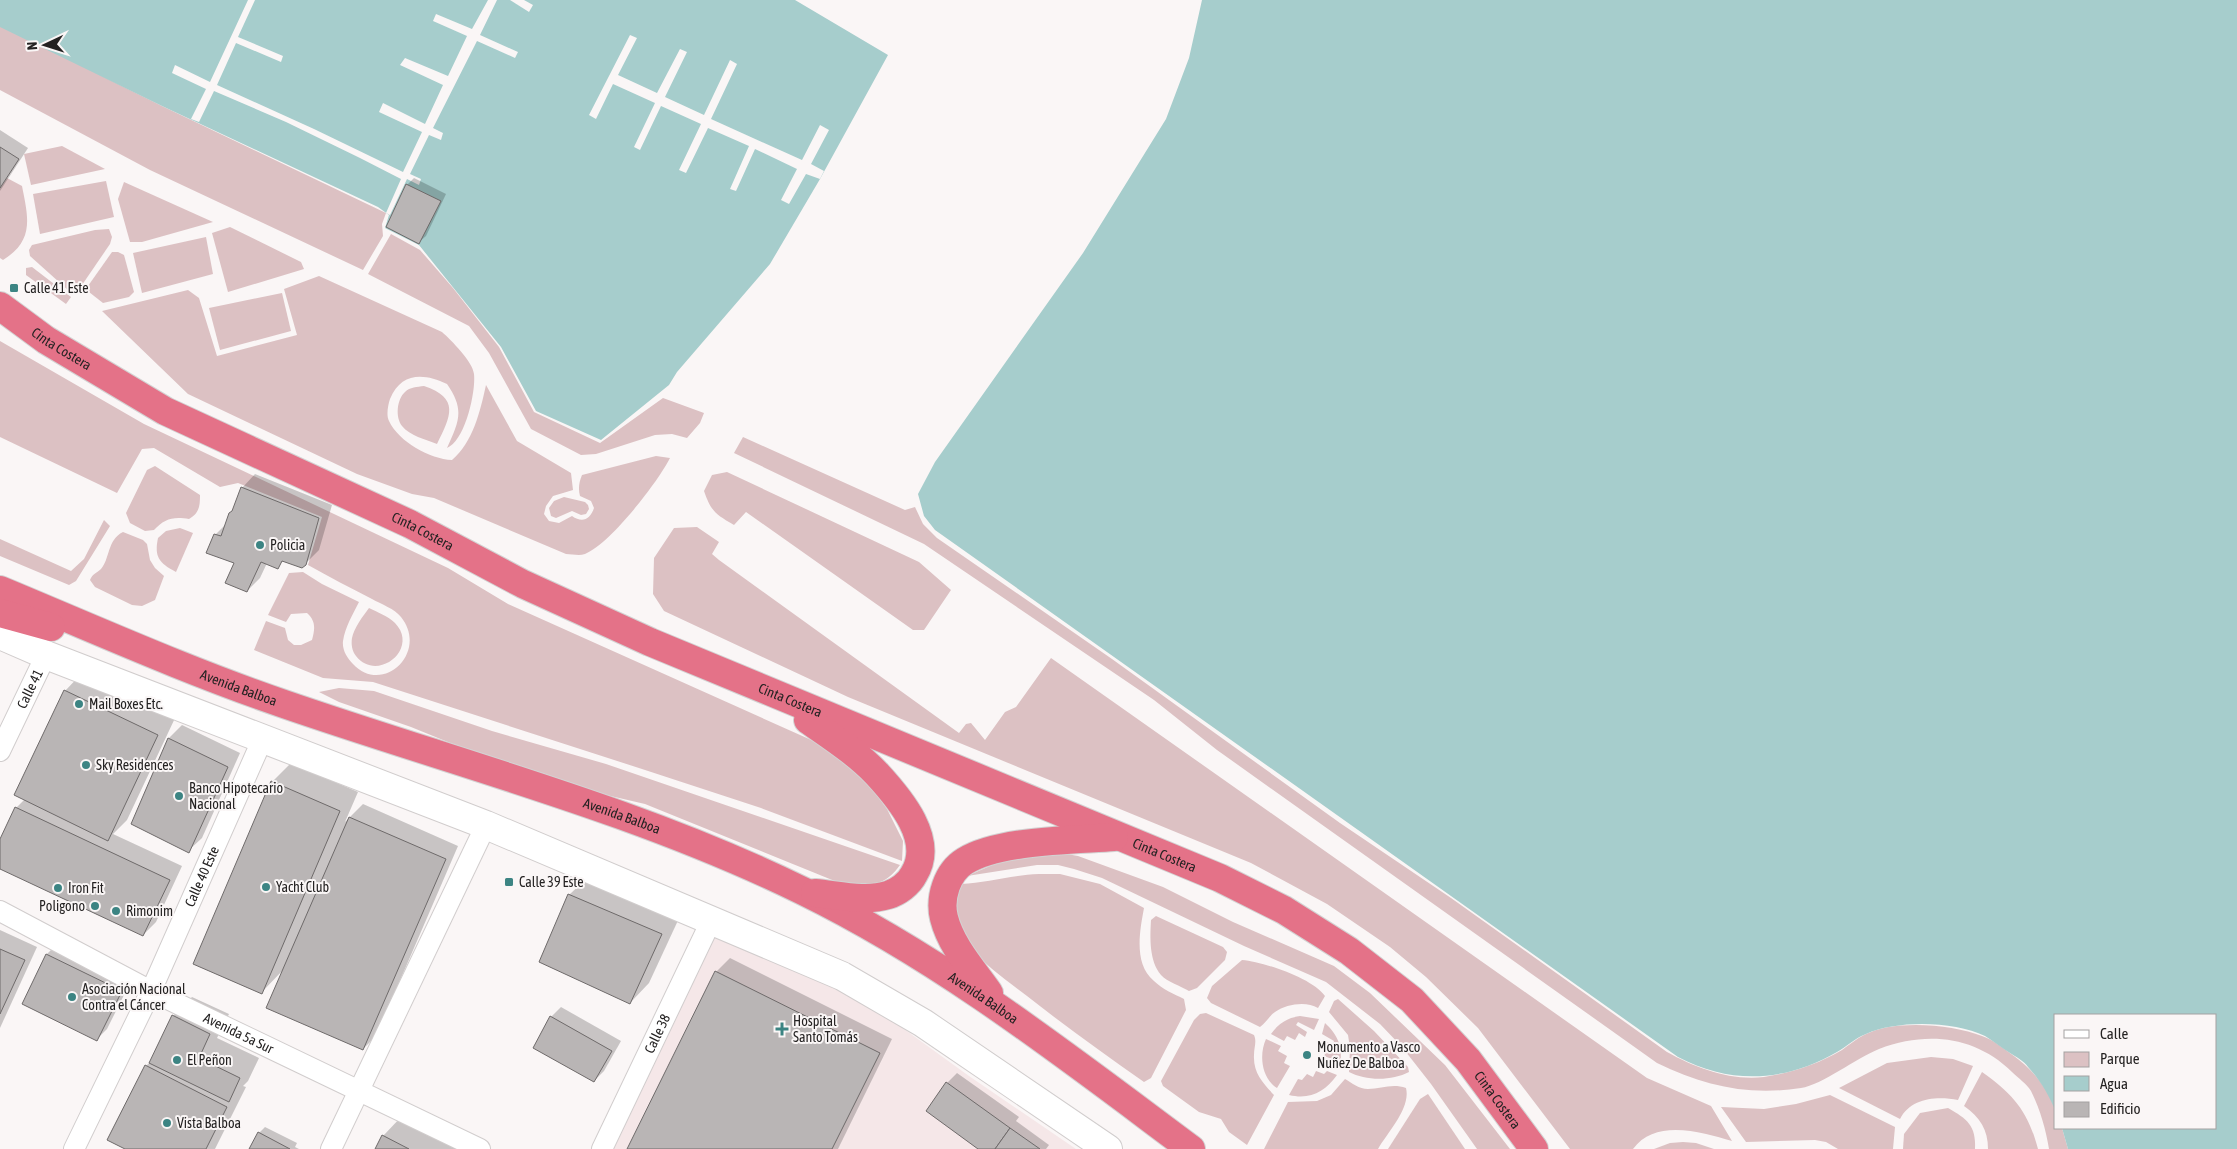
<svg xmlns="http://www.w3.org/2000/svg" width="2237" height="1149" font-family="'Asap Condensed',sans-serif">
<rect width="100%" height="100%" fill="#faf6f6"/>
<path fill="#f5e7e8" d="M712,919L839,982L969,1076L1076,1149H602Z"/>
<g fill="#dcc1c3">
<path d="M0,25L162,106L386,213L382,224L383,236L363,270L150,170L0,90Z"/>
<path d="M62,146L105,169L31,185L24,154Z"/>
<path d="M7,178L22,186C28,217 35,240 3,260L0,258V188Z"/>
<path d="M106,181L114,217L40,234L33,194Z"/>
<path d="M124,182L213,222L142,242H130L118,199Z"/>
<path d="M230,227L301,262L304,269L228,292L212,233Z"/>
<path d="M109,229L112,237L110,244L82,285L69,291L30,256L29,250L32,245L95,230Z"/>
<path d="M391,234L420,250L453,288L499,347L534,412L600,443L663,398L704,413L700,423L687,438L672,434L655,435L596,454L581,455L531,429L489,353L469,326L368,274Z"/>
<path d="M206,237L213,274L142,293L133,253Z"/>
<path d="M112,252H118L124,255L134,292L129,297L103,303L89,292L88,286Z"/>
<path d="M32,267L71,297L66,304L26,275V268Z"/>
<path d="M319,276L442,332C451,340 473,362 474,374C476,392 465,441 447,448C459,421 465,410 447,384C424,373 401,372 390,399C388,405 386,415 389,421C399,442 430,459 452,460C473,442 480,412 486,385L517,441L571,473L573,490L553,496L546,506L544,514L549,521L559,523L572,516C582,523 590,520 594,508L591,501L580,496C578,489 579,482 582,475L656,456L670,458C658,482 610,544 585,554C579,556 572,554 566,554L434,498L412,494L357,474L188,394L102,311L188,290L199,298L217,356L297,335L284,289Z"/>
<path d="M282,293L291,331L220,350L209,308Z"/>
<path d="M0,341L144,424L448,568L508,604L818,743L846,762L873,790L887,809L903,841L902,861L761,808L642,769L373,682L323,678L254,650L266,621L285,628L288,640L294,645H301L312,640C315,629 316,621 307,613L291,614L286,622L268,615L289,573L303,572L322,584L359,602C353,614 345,627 343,641C342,650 347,658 353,664C383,696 429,652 401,617C395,609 381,604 372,599C351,588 329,577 308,565L322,517L238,483L220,487L154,448L142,449L117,493L0,437Z"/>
<path d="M424,386C460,398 451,416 437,444C425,439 410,436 402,426C395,417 397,399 405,392C410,387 417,387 424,386Z"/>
<path d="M743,437L905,510L915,507L923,524L937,538L1112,659L1340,823L1451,898L1667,1052C1696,1068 1730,1081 1764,1077C1792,1073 1818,1064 1842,1050C1849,1045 1856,1039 1864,1035C1893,1019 1952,1024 1982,1036C1994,1040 2004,1049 2014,1056C2031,1068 2048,1088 2055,1109C2057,1115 2056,1122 2056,1128H2062L2068,1149H2049C2046,1130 2040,1109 2031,1091C2027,1084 2018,1078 2012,1072C1975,1036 1927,1031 1879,1049C1856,1058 1822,1085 1801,1088C1748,1096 1704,1086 1657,1063L1217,750L1154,700L924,544L734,453Z"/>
<path d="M155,466L200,495C200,507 199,513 189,519C173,516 164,519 154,530L145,531L130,523L126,513L147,470Z"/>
<path d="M727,472L919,562L951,590L924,630H913L746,512L734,525C715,514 711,511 704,491L712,475Z"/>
<path d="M564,497L585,502L588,505L589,509L586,514L581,515L572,511L556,518L551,516L549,508L554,501Z"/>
<path d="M104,520L110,526L76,581L69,585L0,556V539L71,571L84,559Z"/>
<path d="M697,527L719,542L712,554L719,560L959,733L966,724L971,723L985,740L1005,712L1016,707L1051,658L1647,1078L1711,1106L1732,1141C1702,1132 1655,1118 1633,1149H1570L1478,1028L1426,977L1390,947L1327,904L1251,863L848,697L664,611L653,594L654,558L674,528Z"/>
<path d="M180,528L193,533L176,572C159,563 154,557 158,538L166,531Z"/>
<path d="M123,532L143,540L147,544L150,560L155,568L164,576L155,600L142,606L132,605L95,587L90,580C93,573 96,574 101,569C110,559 107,540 123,532Z"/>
<path d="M369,608C377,612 388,616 395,623C420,649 377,683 356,656C352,651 351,644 352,638C354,628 363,616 369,608Z"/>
<path d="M339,688L374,691L492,731L606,764L900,865C886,885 870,887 847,886L645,804L576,788L465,749L411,727L339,702L319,692Z"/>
<path d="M1055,852L1078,856L1163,887L1233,922L1334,966L1370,993L1445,1065L1510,1149H1477L1431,1084L1402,1047L1380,1024L1326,982L1244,946L1102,878L1074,869L1058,865H1037L967,876L1006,859Z"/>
<path d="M1039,874H1060L1100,884L1144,908C1140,930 1133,964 1154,981C1162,989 1174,994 1184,999L1186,1010L1151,1078L1144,1082C1104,1054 1065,1026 1027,996C1005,979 969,955 960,929C954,912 955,900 961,884C987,883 1012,875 1039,874Z"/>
<path d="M1156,916L1223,947L1227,952L1225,960L1197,988L1189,991C1181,986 1167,982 1161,975C1149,961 1150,937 1151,920Z"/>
<path d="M1242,960C1264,962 1312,978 1325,996L1318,1008C1306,1001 1287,1004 1275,1012C1269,1016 1266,1023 1260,1027L1211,1003L1207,998L1212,986Z"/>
<path d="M1338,999L1374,1031L1408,1067L1409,1072C1392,1081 1366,1081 1349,1072L1350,1048L1348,1035L1329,1012L1334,1001Z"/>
<path d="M1206,1013L1254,1035C1257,1042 1254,1047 1254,1055C1253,1073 1263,1083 1274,1095L1247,1145L1229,1132L1221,1119L1199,1112L1163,1086L1161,1081L1194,1020L1200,1014Z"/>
<path d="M1300,1016L1319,1019L1314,1030L1298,1022L1296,1025L1307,1032L1305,1037L1299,1033L1295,1040L1287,1036L1284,1041L1271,1034C1279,1023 1287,1018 1300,1016Z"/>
<path d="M1325,1023C1339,1036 1343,1048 1340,1067L1331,1062L1332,1059L1324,1056L1327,1050L1321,1045L1323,1040L1333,1045L1334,1041L1322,1034Z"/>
<path d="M1266,1039L1281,1046L1278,1051L1287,1056L1284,1063L1290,1066L1277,1088C1261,1078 1259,1054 1266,1039Z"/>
<path d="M1931,1057L1953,1059L1973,1066L1958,1100C1936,1096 1911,1098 1900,1119L1839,1088L1887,1063Z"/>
<path d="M1316,1071L1324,1074L1327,1071L1337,1075C1325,1092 1310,1100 1289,1095L1298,1079L1302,1080L1307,1074L1313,1077Z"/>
<path d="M1982,1072C2013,1094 2028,1111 2038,1149H1988C1988,1130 1980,1117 1964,1106Z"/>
<path d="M1345,1079C1352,1083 1359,1089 1368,1089C1381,1089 1392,1083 1406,1088C1411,1108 1388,1132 1378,1149H1264L1288,1102L1317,1101L1331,1095Z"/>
<path d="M1428,1094L1465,1149H1388L1420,1099Z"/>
<path d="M1830,1095L1895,1127L1893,1149H1838L1826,1142L1815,1140L1746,1142L1721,1107L1764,1109L1796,1104Z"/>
<path d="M1948,1108C1967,1119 1976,1125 1975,1149H1903L1904,1134L1920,1113Z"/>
<path d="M1683,1142L1696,1143L1714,1149H1654L1670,1143Z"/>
</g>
<g fill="#a6cdcc">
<path d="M0,0H795L888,55L820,179L770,264L677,372L669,385L601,440L536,411L501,347L419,245L385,228L389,215L378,207L162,106L0,27Z"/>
<path d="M1202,0H2237V1149H2068L2062,1128H2216V1015H2056V1112C2049,1095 2040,1080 2028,1067C2024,1061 2016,1057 2010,1053C2002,1048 1993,1041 1985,1036C1954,1021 1897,1020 1866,1034C1855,1038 1846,1047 1837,1052C1785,1082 1731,1085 1678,1057L935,530L924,516L918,494L935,462L1083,253L1166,119L1189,58Z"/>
</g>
<g fill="#faf6f6">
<path d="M248,0H255L238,37L283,56L281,62L236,43L217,85L314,129L403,172L422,132L379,112L383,103L425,124L443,85L400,65L405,58L448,76L467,36L433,21L436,14L472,29L488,0H497L480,35L518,52L515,58L477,41L433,128L443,133L441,140L429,135L410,174L421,179L419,185L407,179L390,215L386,213L401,179L360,158L286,122L214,91L199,122L191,119L206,89L172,73L175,65L210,82Z"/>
<path d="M510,0H524L533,5L529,12Z"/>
<path d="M630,35L637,38L618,75L657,93L680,49L687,52L665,97L704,115L730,60L737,64L711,119L802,160L820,125L829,130L811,164L824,171L820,179L806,174L789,204L781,200L797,169L755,149L736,191L730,189L749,146L708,128L686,173L679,170L701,124L661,106L640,150L634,147L655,103L613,84L596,119L589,115Z"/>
</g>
<g fill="#0003">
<path d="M0,130L28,148L0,191Z"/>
<path d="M414,178L446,194L426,236L419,242L388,227L407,185Z"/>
<path d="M255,474L332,505L319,550L305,564L284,560L277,567L267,563L260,578L247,591L235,562L215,535L227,523L242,488Z"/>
<path d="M84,671L176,716L127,820L113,834L182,866L156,922L143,935L0,868V842L16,808L25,799L65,691Z"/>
<path d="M182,725L240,753L202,838L188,851L169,738Z"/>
<path d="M291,763L358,792L345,822L363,804L458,846L376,1036L363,1049L283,970L262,992L272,782Z"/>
<path d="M589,876L681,914L649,983L630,1003L569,895Z"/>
<path d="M0,930L37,947L0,1028Z"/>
<path d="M57,944L131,981L107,1029L97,1039L47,954Z"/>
<path d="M730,958L892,1039L838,1149H628L717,971Z"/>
<path d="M192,997L229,1014L217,1038L259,1058L248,1081L243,1086L246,1087L215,1149H128L146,1066L152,1060L173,1016Z"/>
<path d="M561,1007L621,1041L604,1071L594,1081L551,1017Z"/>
<path d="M957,1073L1019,1117L1016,1121L1049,1145L1046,1149H981L947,1083Z"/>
<path d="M402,1116L465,1149H376L383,1136Z"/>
<path d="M265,1127L297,1143L295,1147L299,1149H250L259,1133Z"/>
</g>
<g fill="#b9b5b5" stroke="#6e6a6a">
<path d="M0,147L19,159L0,188Z"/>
<path d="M406,184L441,201L419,244L386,227Z"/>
<path d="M241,487L319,518L306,565L302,568L282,561L278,569L261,562L247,592L225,583L234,563L206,553L214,534L221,536L229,513L232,511Z"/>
<path d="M64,690L158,735L108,841L14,795Z"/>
<path d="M168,738L228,767L189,853L131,824Z"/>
<path d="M271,781L340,811L262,994L193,964Z"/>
<path d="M15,807L170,880L143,936L0,869V839Z"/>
<path d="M349,817L446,859L363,1050L266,1008Z"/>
<path d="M568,894L662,934L630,1004L539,962Z"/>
<path d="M0,949L25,960L0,1014Z"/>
<path d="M46,954L122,991L97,1041L22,1004Z"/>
<path d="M715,971L880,1053L832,1149H627Z"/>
<path d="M172,1015L210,1034L199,1058L240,1078L229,1102L149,1063Z"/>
<path d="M550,1016L612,1051L594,1082L533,1048Z"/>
<path d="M145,1065L227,1107L206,1149H125L107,1140Z"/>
<path d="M946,1082L1010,1128L995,1149H978L926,1111Z"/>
<path d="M1010,1128L1040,1149H995Z"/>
<path d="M258,1132L290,1149H249Z"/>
<path d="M382,1135L409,1149H375Z"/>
</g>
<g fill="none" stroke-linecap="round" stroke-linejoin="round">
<g stroke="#d1cdcd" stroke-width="22">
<g id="minor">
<path id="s1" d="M0,751L46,655"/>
<path id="s2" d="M0,911L151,991L480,1149"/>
<path id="s3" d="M74,1149L151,991L263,738"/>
<path d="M331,1149L486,825"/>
<path id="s4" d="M602,1149L712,919"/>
</g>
</g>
<g stroke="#d1cdcd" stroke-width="30">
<path id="secondary" d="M0,635L46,655L486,825L842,976L923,1023L1108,1149"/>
</g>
<g stroke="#d3d3d3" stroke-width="30">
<g id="trunk">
<path id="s5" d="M0,306L46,340L165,411L410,524L523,584L650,642L1220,878L1284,910L1349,951L1412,1000L1468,1060L1534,1149"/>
<path id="s6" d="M0,590C94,629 187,671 284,704C458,764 638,810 803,891C944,960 1066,1056 1191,1149"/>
<path d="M0,613L51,627"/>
<path d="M808,720C832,737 857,753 877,774C900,799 935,840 914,874C909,884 898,892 888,895C866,902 838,895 815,893"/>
<path d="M989,993C973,970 951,946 944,918C939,898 947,872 965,861C999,840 1074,840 1114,837"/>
</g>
</g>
<use href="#minor" stroke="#fff" stroke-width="20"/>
<use href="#secondary" stroke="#fff" stroke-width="28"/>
<use href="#trunk" stroke="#e47288" stroke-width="28"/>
</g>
<g fill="#3c8483" stroke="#faf6f6" stroke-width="2">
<rect x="9" y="283" width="10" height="10" rx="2.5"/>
<circle cx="260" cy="545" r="5"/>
<circle cx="79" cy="704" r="5"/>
<circle cx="86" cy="765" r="5"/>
<circle cx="179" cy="796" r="5"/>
<rect x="504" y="877" width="10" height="10" rx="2.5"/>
<circle cx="266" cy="887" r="5"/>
<circle cx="58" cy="888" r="5"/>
<circle cx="95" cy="906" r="5"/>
<circle cx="116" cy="911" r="5"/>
<circle cx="72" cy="997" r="5"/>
<path d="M779.5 1021.5h5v5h5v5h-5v5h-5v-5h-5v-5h5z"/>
<circle cx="1307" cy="1055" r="5"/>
<circle cx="177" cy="1060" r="5"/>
<circle cx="167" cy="1123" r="5"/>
</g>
<g text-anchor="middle" stroke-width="4" stroke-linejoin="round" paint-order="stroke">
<g font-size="14" fill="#242222" stroke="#faf6f6" text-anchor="start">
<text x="24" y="293">Calle 41 Este</text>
<text x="270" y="550">Policia</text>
<text x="89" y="709">Mail Boxes Etc.</text>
<text x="96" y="770">Sky Residences</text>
<text x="189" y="793">Banco Hipotecario<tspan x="189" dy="16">Nacional</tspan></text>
<text x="519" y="887">Calle 39 Este</text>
<text x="276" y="892">Yacht Club</text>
<text x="68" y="893">Iron Fit</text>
<text x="85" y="911" text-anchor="end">Poligono</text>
<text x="126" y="916">Rimonim</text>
<text x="82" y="994">Asociación Nacional<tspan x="82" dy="16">Contra el Cáncer</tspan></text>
<text x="793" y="1026">Hospital<tspan x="793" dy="16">Santo Tomás</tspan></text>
<text x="1317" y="1052">Monumento a Vasco<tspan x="1317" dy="16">Nuñez De Balboa</tspan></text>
<text x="187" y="1065">El Peñon</text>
<text x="177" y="1128">Vista Balboa</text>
</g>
<g font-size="14" fill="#242222" stroke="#faf6f6">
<text dy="5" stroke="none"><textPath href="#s5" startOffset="75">Cinta Costera</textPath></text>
<text dy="5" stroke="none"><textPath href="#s5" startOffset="480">Cinta Costera</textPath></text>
<text dy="5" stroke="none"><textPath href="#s6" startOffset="258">Avenida Balboa</textPath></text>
<text dy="5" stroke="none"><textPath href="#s1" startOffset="69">Calle 41</textPath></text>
<text dy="5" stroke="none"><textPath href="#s5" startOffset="885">Cinta Costera</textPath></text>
<text dy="5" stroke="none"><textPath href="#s6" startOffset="662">Avenida Balboa</textPath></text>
<text dy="5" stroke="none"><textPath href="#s5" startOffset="1290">Cinta Costera</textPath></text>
<text dy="5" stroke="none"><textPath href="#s3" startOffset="301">Calle 40 Este</textPath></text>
<text dy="5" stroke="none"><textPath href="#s6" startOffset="1068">Avenida Balboa</textPath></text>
<text dy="5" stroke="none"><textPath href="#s2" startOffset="268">Avenida 5a Sur</textPath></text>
<text dy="5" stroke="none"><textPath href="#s4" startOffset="128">Calle 38</textPath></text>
<text dy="5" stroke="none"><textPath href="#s5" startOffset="1710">Cinta Costera</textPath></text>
</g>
</g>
<rect x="2054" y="1014" width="162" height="115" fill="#faf6f6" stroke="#a4a1a1"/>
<rect x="2064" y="1030" width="25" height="8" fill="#ffffff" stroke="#a4a1a1"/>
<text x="2100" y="1039" font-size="15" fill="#242222">Calle</text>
<rect x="2064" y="1052" width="25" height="15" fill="#dcc1c3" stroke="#a4a1a1"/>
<text x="2100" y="1064" font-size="15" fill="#242222">Parque</text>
<rect x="2064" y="1076" width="25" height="15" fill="#a6cdcc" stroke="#a4a1a1"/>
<text x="2100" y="1089" font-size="15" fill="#242222">Agua</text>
<rect x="2064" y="1102" width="25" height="15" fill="#b9b5b5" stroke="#a4a1a1"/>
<text x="2100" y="1114" font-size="15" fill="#242222">Edificio</text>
<g transform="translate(45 45) rotate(266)" stroke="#faf6f6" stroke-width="4" paint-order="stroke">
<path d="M0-4L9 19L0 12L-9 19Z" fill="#242222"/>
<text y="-8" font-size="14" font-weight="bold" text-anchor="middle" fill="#242222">N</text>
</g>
</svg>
